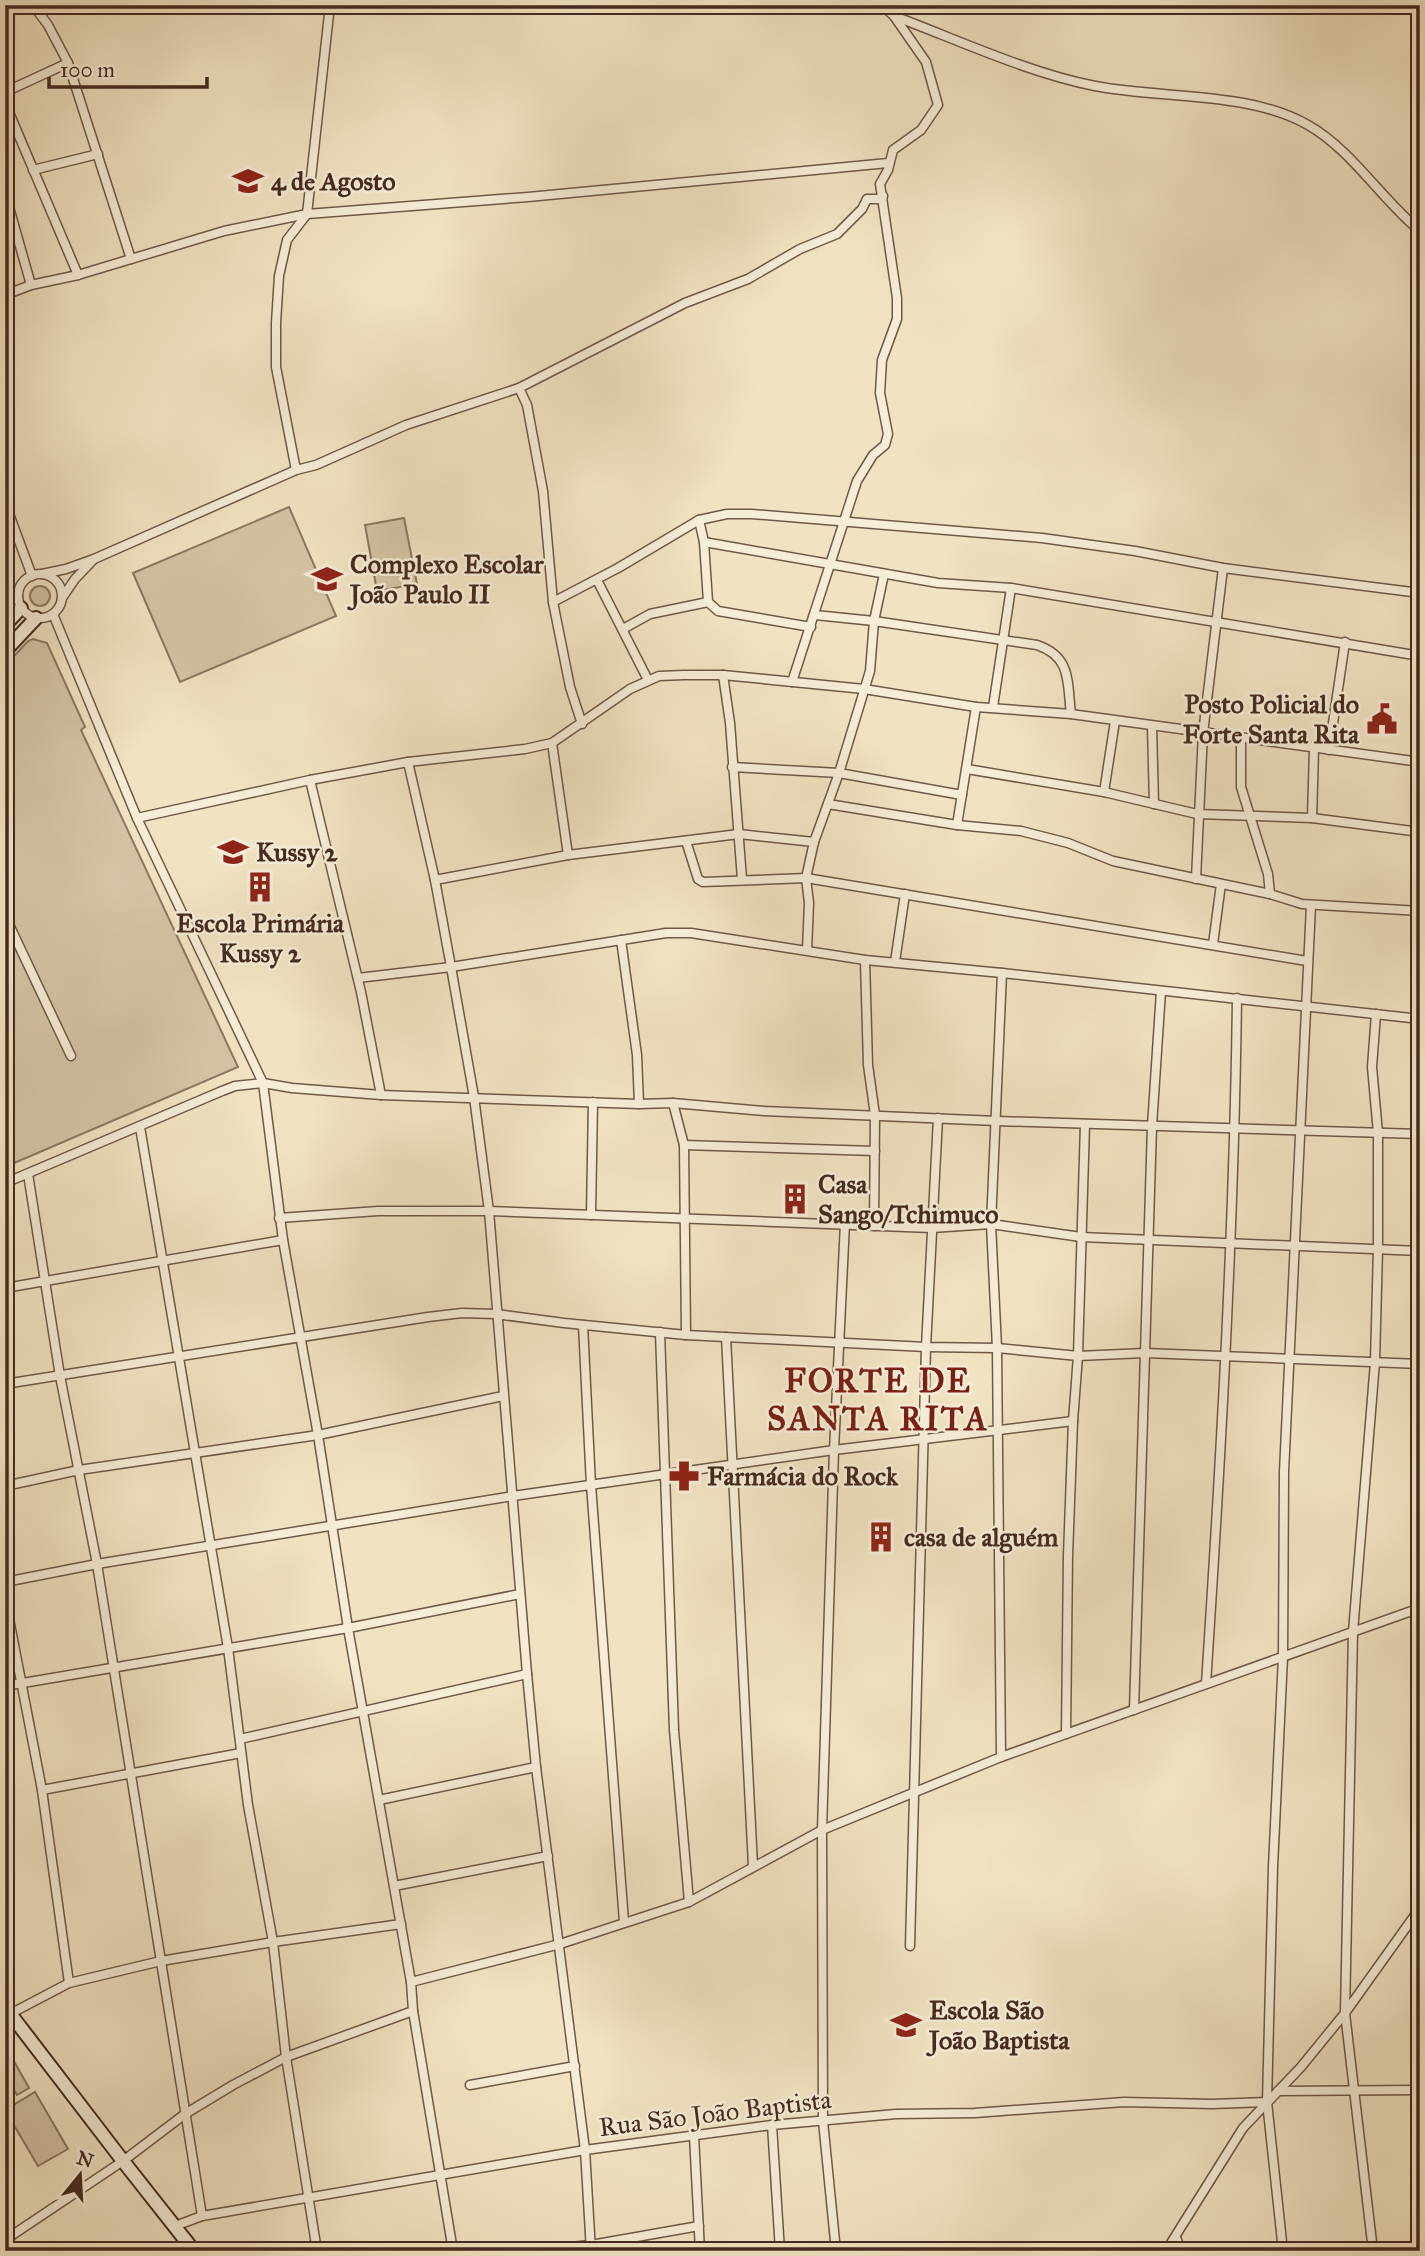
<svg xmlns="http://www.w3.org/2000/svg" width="1425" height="2256" font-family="'IM FELL Great Primer',serif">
<rect width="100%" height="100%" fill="#f1e3c1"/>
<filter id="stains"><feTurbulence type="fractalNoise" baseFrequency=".00286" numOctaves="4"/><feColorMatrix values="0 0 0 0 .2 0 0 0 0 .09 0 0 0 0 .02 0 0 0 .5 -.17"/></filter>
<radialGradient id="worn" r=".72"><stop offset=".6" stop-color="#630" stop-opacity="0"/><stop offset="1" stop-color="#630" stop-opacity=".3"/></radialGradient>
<g fill="#d4c4a5" stroke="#8c7762" stroke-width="2">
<path d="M289,507L336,616L180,682L133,573Z"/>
<path d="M404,518L417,584L377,591L365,525Z"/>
<circle cx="40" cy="596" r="10"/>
<path d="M33,639L47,643L85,727L81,730L238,1067L5,1167V666L28,641Z"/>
<path d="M15,2063L29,2088L17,2095L5,2075V2068Z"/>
<path d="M35,2092L68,2149L38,2166L5,2110Z"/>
</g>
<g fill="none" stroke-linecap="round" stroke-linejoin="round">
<g stroke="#705848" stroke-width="11">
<g id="street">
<path d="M33,5L48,25L68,63L131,259"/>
<path d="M882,5L894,16C958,40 1029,73 1095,86C1162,99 1249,91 1308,125C1352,150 1381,199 1420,231"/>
<path d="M5,92L68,63"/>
<path d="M5,103L78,275"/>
<path d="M33,170L98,154"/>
<path d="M5,193L31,285"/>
<path d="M5,295L31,285L78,275L224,231L307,214L528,197L888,163"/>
<path d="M519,388L527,405L543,491L553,602L570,687L582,724"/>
<path d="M296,470L276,367V323L279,276L287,240L307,214L330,5"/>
<path d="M5,503L32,576"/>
<path d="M699,520L704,542L938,583L1011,588L1420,656"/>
<path d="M704,542L708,602L718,611L811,627"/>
<path d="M94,559L296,470L316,465L406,425L519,388L685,303L748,279L800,249L837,234L862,209L867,199H882L883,196"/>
<path d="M42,574L66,569L94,559L75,579L62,598"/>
<circle cx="40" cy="596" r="22"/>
<path d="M597,580L648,680"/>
<path d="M5,601L18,597"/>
<path d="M553,602L618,568L699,520L727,514H752L1042,538L1135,551L1223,568L1420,593"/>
<path d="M53,614L137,818L263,1083L283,1240L318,1435L348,1628L411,1982L413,2011L453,2251"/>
<path d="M815,615L874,621L1037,645C1072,657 1067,682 1071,714"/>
<path d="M623,629L650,614L708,602"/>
<path d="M723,675L730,723L742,879"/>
<path d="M792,682L857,481L873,455L885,445L888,434L880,393L882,360L897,319V298L880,184L888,170L893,150L921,130L938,105L926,62L894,16"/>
<path d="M993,707L1011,588"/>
<path d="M1152,726L1154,804"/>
<path d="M1241,737V787L1268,874L1270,894L1302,904L1420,911"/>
<path d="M552,743L568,855"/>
<path d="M1329,750L1345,642"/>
<path d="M408,762L435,880L451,967L474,1097L489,1211L527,1674L536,1767L585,2150L591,2251"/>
<path d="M732,767L839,773L962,795"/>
<path d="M967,769L1104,792L1197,814L1312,818L1420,832"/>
<path d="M310,780L361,992L381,1095"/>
<path d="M1104,792L1115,721"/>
<path d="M828,804L957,825L1021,831L1068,843L1113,861L1270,894"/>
<path d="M137,818L310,780L408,762L525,749L552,743L630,689L659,676L684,675H723L864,689L976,707L1071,714L1420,762"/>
<path d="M1312,818L1314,749"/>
<path d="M957,825L976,707"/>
<path d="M686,841L698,879L703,882L806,878L1307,961"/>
<path d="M1196,879L1203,733L1223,568"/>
<path d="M435,880L568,855L739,834L814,842"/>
<path d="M5,916L71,1056"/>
<path d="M621,940L637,1055L639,1104"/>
<path d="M1213,944L1221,884"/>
<path d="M807,950L809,903L806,878L814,842L839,773L870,671L874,621L884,574"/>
<path d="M865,960L868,1065L875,1115L874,1226"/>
<path d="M895,962L905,894"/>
<path d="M358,978L451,967L666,933H691L865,960L1002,973L1420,1019"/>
<path d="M673,1103L684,1145L686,1335"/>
<path d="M140,1127L228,1648L248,1805L273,1942L286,2057L317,2251"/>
<path d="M684,1145L875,1151"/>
<path d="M28,1174L60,1376L97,1564L202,2216"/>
<path d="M5,1183L222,1091L235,1086L263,1083L292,1088L381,1095L639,1104L673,1103L764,1111L997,1121L1420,1134"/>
<path d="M591,1215L593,1102"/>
<path d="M279,1218L378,1211H489L932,1228L991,1224L1081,1237L1420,1251"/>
<path d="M5,1288L283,1240"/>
<path d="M583,1325L591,1485L624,1922"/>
<path d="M660,1332L674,1730L689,1902"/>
<path d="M726,1337L753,1866"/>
<path d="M5,1384L428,1317L462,1313L496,1314L564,1323L686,1335L926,1347L997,1348L1078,1356L1145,1353L1420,1364"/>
<path d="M5,1486L79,1470L318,1435L503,1396"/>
<path d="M5,1582L97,1564L513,1496L834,1450L1073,1421"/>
<path d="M5,1598L42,1790L69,1983L8,2015"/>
<path d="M1206,1684C1221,1456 1234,1227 1237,998"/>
<path d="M5,1686L348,1628L520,1594"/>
<path d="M1134,1710L1152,1126L1161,991"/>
<path d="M1066,1734L1068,1556L1073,1421L1078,1356L1085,1124"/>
<path d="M240,1739L527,1674"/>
<path d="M1001,1757L997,1348L991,1224L1002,973"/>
<path d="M42,1790L241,1753"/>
<path d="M379,1800L536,1767"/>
<path d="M394,1886L548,1856"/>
<path d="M910,1946L926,1347L938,1118"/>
<path d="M411,1982L560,1944L689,1902L822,1830L1001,1757L1420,1608"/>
<path d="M69,1983L161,1961L273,1942L401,1924"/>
<path d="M470,2085L575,2066"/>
<path d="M1278,2091L1420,2090"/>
<path d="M772,2125L780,2251"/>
<path d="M694,2136L700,2251"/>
<path d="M175,2226L202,2216L585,2150L772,2125L896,2114L975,2113L1124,2102L1212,2104L1267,2102"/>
<path d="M1176,2238L1182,2251"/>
<path d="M5,2240L123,2161L185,2114L233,2085L286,2057L413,2011"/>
<path d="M530,2251L591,2245L699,2226"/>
<path d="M836,2251L823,2121L822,1830L834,1450L845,1223"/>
<path d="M1166,2251L1243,2128L1301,2067L1345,2013L1420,1908"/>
<path d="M1283,2251L1267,2102L1273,1867L1283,1657L1284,1472L1311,905"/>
<path d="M1373,2251L1345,2013L1353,1632L1375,1362L1378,1249V1133L1372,1067L1376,1014"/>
</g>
</g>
<g stroke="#452a1f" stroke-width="16">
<g id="secondary">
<path d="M5,625L21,608"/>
<path d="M5,651L36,618"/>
<path d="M5,2007L123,2161L194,2251"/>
</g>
</g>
<use href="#street" stroke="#f6edd7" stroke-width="8"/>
<use href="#secondary" stroke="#f6edd7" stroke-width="12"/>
</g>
<defs>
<g id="school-bare" transform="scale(2.415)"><path d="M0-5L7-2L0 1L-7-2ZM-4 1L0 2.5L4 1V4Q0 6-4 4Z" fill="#8f2418" stroke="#f6edd7" stroke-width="2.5" paint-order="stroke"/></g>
<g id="civic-bare" transform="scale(2.415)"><path d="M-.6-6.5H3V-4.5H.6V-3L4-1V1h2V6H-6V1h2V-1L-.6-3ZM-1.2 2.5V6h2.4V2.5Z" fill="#8f2418" stroke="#f6edd7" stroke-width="2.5" paint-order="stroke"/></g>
<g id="building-bare" transform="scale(2.415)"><path d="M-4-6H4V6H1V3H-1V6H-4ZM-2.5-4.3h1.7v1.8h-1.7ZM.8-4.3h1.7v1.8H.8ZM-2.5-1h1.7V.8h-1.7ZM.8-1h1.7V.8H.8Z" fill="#8f2418" stroke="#f6edd7" stroke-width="2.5" paint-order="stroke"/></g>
<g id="pharmacy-bare" transform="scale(2.415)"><path d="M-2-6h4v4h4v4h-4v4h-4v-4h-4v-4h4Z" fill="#8f2418" stroke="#f6edd7" stroke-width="2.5" paint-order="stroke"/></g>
</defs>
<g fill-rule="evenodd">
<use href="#school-bare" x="248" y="181"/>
<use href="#school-bare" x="327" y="579"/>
<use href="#civic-bare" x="1382" y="719"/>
<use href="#school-bare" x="233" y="852"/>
<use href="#building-bare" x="260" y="887"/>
<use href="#building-bare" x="795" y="1199"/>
<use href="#pharmacy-bare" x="684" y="1476"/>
<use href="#building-bare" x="881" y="1537"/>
<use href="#school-bare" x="906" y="2025"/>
</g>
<g text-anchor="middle" stroke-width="5" stroke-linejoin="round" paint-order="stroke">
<g font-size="26" font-weight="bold" fill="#452a1f" stroke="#f6edd7" text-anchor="start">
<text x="271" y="190">4 de Agosto</text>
<text x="350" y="573">Complexo Escolar<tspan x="350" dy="30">João Paulo II</tspan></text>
<text x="1359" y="713" text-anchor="end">Posto Policial do<tspan x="1359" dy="30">Forte Santa Rita</tspan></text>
<text x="256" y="861">Kussy 2</text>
<text x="260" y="932" text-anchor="middle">Escola Primária<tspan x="260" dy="30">Kussy 2</tspan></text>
<text x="818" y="1193">Casa<tspan x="818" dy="30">Sango/Tchimuco</tspan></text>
<text x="707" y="1485">Farmácia do Rock</text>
<text x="904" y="1546">casa de alguém</text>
<text x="929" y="2019">Escola São<tspan x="929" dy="30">João Baptista</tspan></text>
</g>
<g font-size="26" fill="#452a1f" stroke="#f6edd7">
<text transform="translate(715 2113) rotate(-7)" y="9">Rua São João Baptista</text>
</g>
<g font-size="33" font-weight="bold" letter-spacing="2" fill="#7a1f14" stroke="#f6edd7">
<text x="878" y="1392">FORTE DE<tspan x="878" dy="38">SANTA RITA</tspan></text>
</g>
</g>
<rect width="1425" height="2256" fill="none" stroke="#f1e3c1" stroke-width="28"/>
<rect x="7" y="7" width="1411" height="2242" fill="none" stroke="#452a1f" stroke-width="3.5"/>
<rect x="14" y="14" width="1397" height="2228" fill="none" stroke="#452a1f" stroke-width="2"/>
<g transform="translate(80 2175) rotate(18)" stroke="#f6edd7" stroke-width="5" paint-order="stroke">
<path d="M0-5L12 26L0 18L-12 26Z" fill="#452a1f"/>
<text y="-10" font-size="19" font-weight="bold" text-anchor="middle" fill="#452a1f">N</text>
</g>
<path d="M49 77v10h158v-10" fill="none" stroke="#452a1f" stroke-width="3.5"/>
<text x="60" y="77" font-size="21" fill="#452a1f" stroke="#f6edd7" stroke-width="5" paint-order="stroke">100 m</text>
<rect width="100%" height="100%" filter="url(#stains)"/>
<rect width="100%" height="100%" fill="url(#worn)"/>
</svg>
